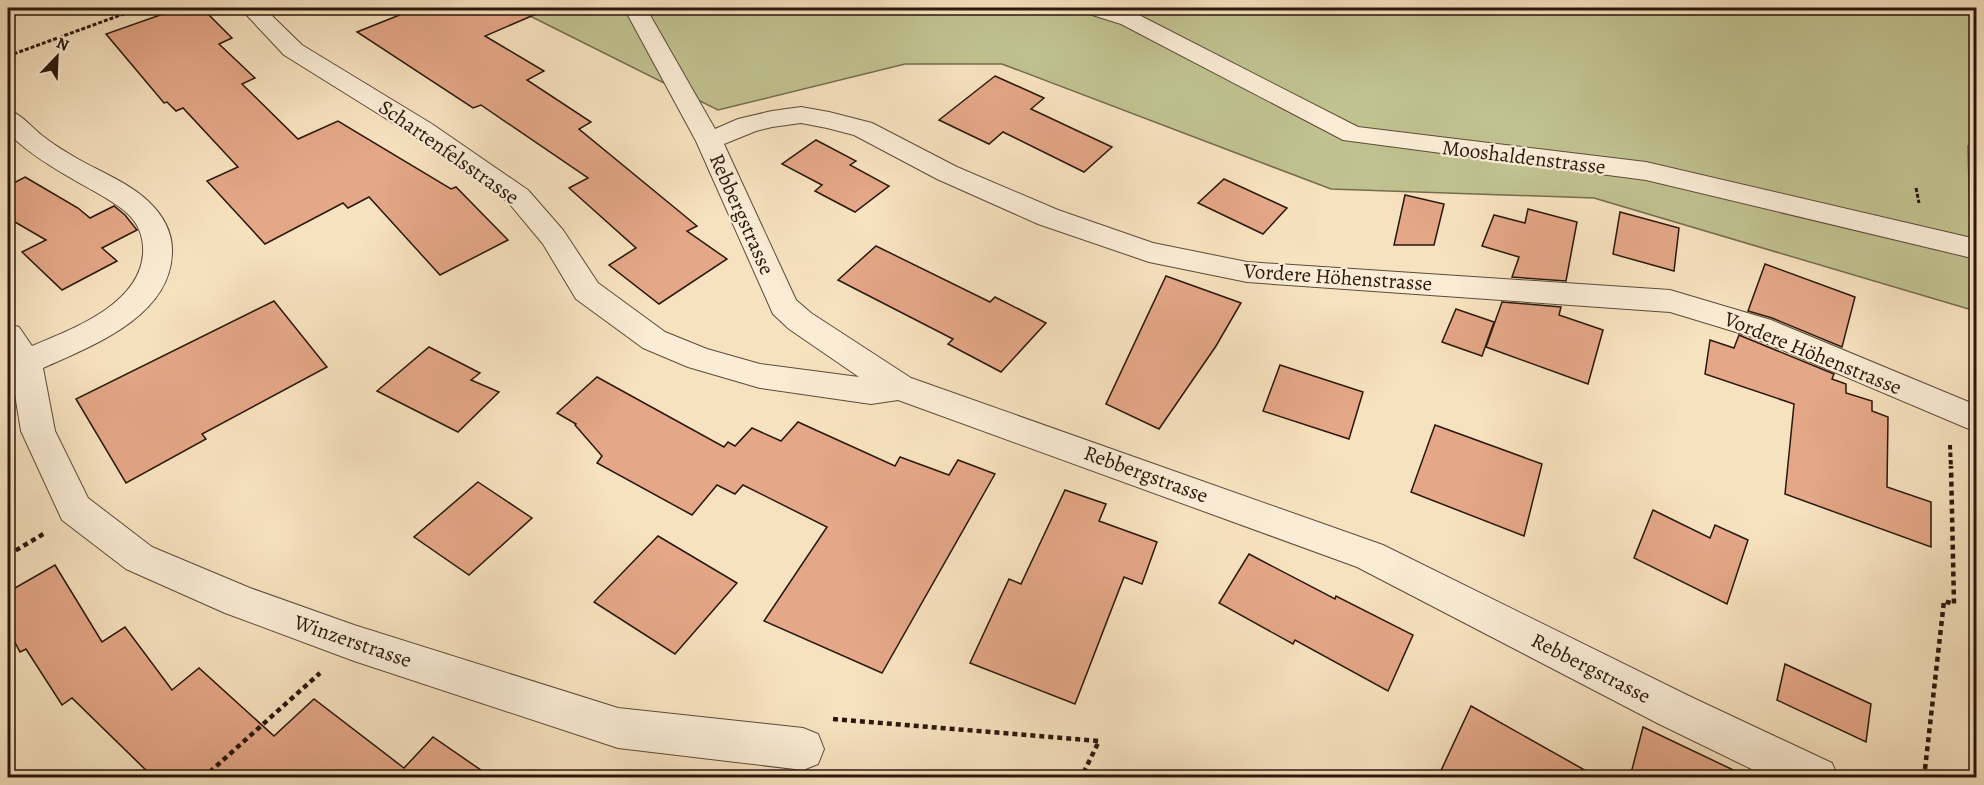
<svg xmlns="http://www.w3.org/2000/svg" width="1984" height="785" font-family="Alegreya,serif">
<rect width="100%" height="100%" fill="#f7e2bf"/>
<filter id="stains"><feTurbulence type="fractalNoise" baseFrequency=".00333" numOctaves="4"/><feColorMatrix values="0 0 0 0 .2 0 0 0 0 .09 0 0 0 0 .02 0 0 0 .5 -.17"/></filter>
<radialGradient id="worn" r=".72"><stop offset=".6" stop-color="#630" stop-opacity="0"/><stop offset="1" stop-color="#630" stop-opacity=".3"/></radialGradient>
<path fill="#c0c290" stroke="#756c4e" stroke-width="1.5" d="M514,8H1976V147L1968,146L1972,310L1594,198L1331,189L1002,64H905L718,110Z"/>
<g fill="#e4a787" stroke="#2a170c" stroke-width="1.5">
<path d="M180,8H202L232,38L219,44L255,78L242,84L298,139L338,121L451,189L456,187L508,240L440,275L369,197L348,208L343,203L265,244L207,181L238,167L183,108L176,111L167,102L164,103L106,34Z"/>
<path d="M417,8H550L485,36L544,71L527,80L591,122L579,129L697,226L687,231L727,259L659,304L609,265L636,248L569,188L588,178L481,105L473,108L357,32Z"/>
<path d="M995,76L1044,98L1031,109L1112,147L1084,172L1003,132L989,144L939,120Z"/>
<path d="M816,140L856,161L850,165L889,186L855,212L815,191L822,185L782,164Z"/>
<path d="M25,177L78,208L90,218L114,206L125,215L137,230L102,248L117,261L62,290L22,252L46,240L8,218V186Z"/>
<path d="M1224,179L1287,208L1263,234L1198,203Z"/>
<path d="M1405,195L1444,204L1434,245H1394Z"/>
<path d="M1528,209L1577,222L1566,281L1512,277L1519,257L1482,246L1494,215L1525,223Z"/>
<path d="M1620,212L1679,228L1674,271L1613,254Z"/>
<path d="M876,246L990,302L995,297L1046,323L1001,372L948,344L953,339L838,280Z"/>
<path d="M1765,264L1855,297L1842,347L1772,318L1748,311Z"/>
<path d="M1166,276L1241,303L1216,346L1159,429L1106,404Z"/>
<path d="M274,301L327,367L202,434L206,439L126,483L76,399Z"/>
<path d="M1502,302L1561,307L1559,315L1603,330L1588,384L1486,347Z"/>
<path d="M1456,309L1494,322L1482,356L1442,342Z"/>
<path d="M1739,335L1834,374L1832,379L1846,384V393L1872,401V411L1888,417L1887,487L1931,502V547L1785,494L1794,404L1705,374L1710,340L1734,348Z"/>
<path d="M429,347L480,373L471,380L499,392L458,432L377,391Z"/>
<path d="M1280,365L1363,392L1349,439L1263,411Z"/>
<path d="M597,377L724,447L728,442L735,446L752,428L781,441L798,422L895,466L900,457L949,475L958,460L995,474L882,673L764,621L827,527L743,485L735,494L717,485L692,515L597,463L602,456L575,425L576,424L557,413Z"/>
<path d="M1435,425L1542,464L1524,536L1411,492Z"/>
<path d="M478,482L532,518L469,575L414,537Z"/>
<path d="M1065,490L1106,504L1099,521L1157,542L1142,584L1124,577L1075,704L970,663L1009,579L1021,584Z"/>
<path d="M1653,510L1710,538L1715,525L1748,540L1727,604L1634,558Z"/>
<path d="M658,536L737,583L675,654L594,602Z"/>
<path d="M1249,554L1335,599L1336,596L1413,635L1388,691L1295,640L1293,644L1219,603Z"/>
<path d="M55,565L102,642L125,627L172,690L199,668L274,736L314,699L404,768L433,737L491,777H153L72,698L62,705L26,649L20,652L8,629V592Z"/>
<path d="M1785,664L1871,704L1866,742L1777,700Z"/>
<path d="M1471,706L1597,777H1438Z"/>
<path d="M1643,727L1748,777H1630Z"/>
</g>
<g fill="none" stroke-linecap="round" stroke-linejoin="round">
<g stroke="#5d4a39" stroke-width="2">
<g id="minor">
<path d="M240,8H264L302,45L432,124L528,190L563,230L598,283L665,332L707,349L760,364L859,377L789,329L773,314L696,141L624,8H646L715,129L738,119L772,111L801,107L829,112L872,123L957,167L1058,210L1153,243L1247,262L1670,290L1771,320L1976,405V432L1749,336L1670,312L1247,282L1149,262L1038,224L937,179L854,135L827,128L801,123L772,127L756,131L724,144L796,300L811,313L911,378L1383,545L1689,696L1832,763L1838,778H1770L1659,724L1357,567L898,400L871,404L760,388L688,367L643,348L576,299L543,244L508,202L414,136L284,55Z"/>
<path d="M1082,8H1116L1137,14L1358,127L1646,162L1976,239V259L1646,180L1343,140L1121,24L1086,13Z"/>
<path d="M8,110C22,114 32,128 44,137C54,145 66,152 78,159C101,172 129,183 148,201C163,215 173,233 172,253C170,317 92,346 43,368L55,431L88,498L152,547L250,588L354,625L618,708L803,728L818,734L824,749L818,764L803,770L618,748L354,661L225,613L126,569L62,520L21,431L10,364L8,360V324L19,327L32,346C72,329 139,305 143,254C144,238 139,224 127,213C112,200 93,191 76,181C53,168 32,155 12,137L8,133Z"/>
</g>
</g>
<g stroke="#2a170c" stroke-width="3" stroke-dasharray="4 2" stroke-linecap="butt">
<path d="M8,56L140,8"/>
<path d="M1916,188L1919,203"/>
</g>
<path stroke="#2a170c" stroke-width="4" stroke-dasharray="4.5 3" stroke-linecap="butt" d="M1950,445L1951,468"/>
<g stroke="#2a170c" stroke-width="4.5" stroke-dasharray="5 4" stroke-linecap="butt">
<path d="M8,555L45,533"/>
<path d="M833,719L1099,741L1081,778"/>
<path d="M203,778L320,673"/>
<path d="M1924,778L1944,601L1954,604L1951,466"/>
</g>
<use href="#minor" fill="#faecd5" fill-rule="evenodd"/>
</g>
<g text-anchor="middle" stroke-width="4.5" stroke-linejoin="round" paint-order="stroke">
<g font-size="21" fill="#2a170c" stroke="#faecd5">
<text transform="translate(449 152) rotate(35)" y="7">Schartenfelsstrasse</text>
<text transform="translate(1524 157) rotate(7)" y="7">Mooshaldenstrasse</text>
<text transform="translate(742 214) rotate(66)" y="7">Rebbergstrasse</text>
<text transform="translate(1338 277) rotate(4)" y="7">Vordere Höhenstrasse</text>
<text transform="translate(1813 353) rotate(22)" y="7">Vordere Höhenstrasse</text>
<text transform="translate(1146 474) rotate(20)" y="7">Rebbergstrasse</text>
<text transform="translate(353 641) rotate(19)" y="7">Winzerstrasse</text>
<text transform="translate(1591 668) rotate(27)" y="7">Rebbergstrasse</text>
</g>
</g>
<rect width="1984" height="785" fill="none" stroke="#f7e2bf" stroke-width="30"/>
<rect x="9" y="9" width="1966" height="767" fill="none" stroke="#2a170c" stroke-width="3"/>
<rect x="15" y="15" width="1954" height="755" fill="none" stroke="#2a170c" stroke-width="1.5"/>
<g transform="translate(57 57) rotate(23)" stroke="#faecd5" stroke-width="4.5" paint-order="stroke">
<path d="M0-4.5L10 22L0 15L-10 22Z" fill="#2a170c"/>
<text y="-9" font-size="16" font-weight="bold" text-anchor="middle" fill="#2a170c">N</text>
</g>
<rect width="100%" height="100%" filter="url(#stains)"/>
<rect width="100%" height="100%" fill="url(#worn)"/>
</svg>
